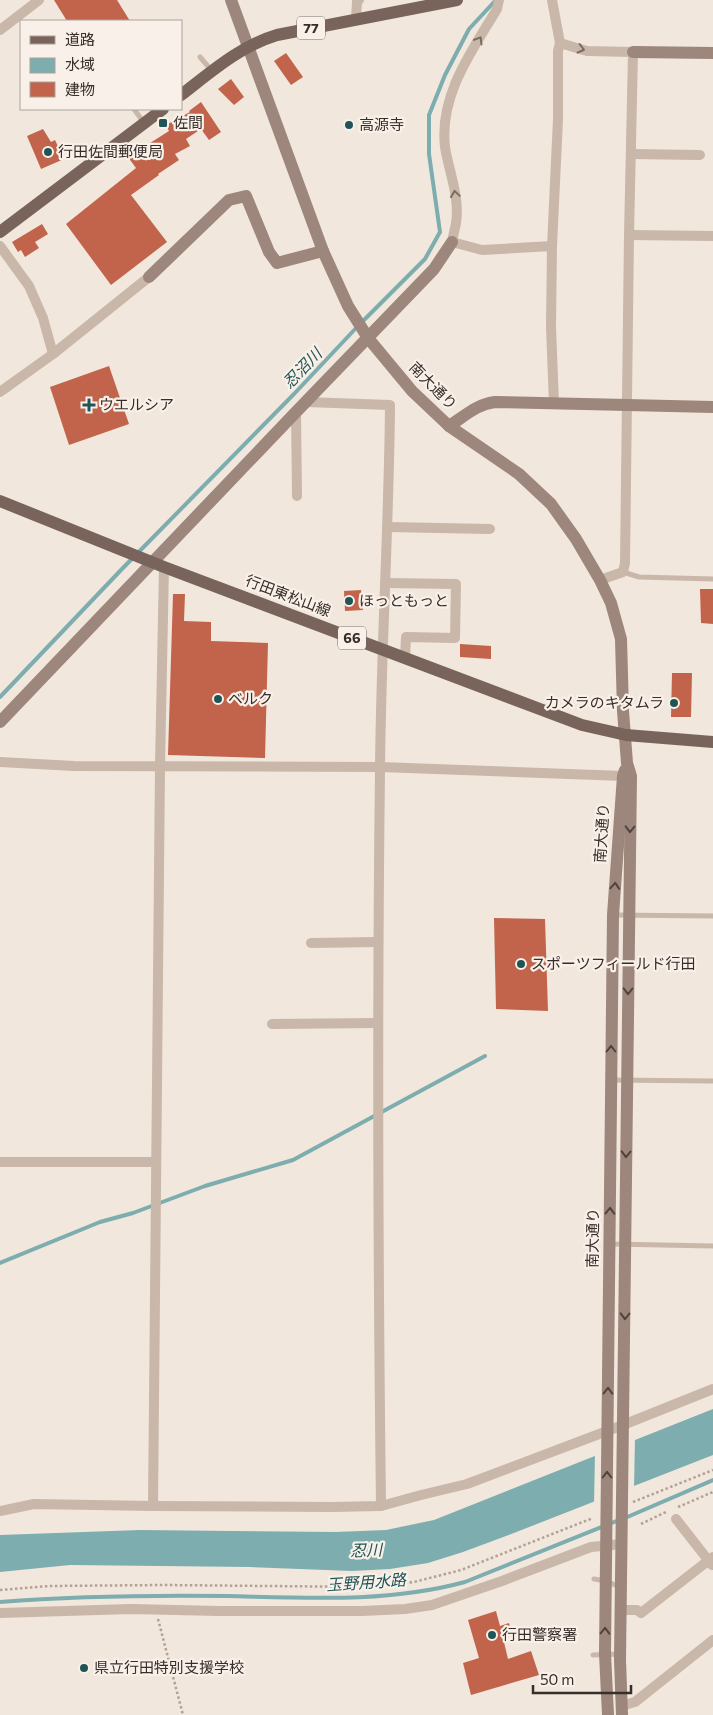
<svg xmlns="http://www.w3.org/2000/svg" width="713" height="1715" font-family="Commissioner,'Noto Sans JP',sans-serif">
<rect width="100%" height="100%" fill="#f1e7dd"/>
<path fill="#7dadae" d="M713,1409V1455L519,1531L463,1552L428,1563L390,1569L352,1571L250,1567L70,1565L0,1572V1535L140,1530L336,1532L386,1530L434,1520Z"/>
<path fill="#f1e7dd" d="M635,1437L634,1489L594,1504L595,1453Z"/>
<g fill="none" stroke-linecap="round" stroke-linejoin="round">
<g stroke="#7dadae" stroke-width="4">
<path d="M362,322L425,259L440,232L429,154V115L445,75L469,29L496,0"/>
<path d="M0,697L121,570L294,394L357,327"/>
<path d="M0,1263L100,1222L133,1213L205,1186L293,1160L485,1056"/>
<path d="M625,1518L713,1480"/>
<path d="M0,1602C76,1596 152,1595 228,1596C308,1598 387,1603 465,1582L619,1520"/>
</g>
</g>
<g fill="#c2644b">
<path d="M54,0H117L130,21H67Z"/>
<path d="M286,53L303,77L291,85L274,61Z"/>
<path d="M231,79L244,97L234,105L218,89Z"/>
<path d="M201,102L221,132L209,140L201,129L186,139L190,146L175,154L179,160L158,174L159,175L131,195L167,242L111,285L66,224L136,168L128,157L169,131L166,125L190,112L189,111Z"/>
<path d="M43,129L51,142L55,140L64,159L41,169L27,136Z"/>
<path d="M42,224L48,234L35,242L39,248L25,257L21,250L18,252L12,242Z"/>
<path d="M109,366L129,424L69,445L50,387Z"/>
<path d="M700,589H713V624L701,623Z"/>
<path d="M361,590L363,610L345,611L344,591Z"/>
<path d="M173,594H185L184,621L211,622V641L268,643L265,758L168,755Z"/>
<path d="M460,644L491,646V659L460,657Z"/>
<path d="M672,673H692L691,717H671Z"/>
<path d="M494,918L545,919L548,1011L496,1009Z"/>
<path d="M496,1611L500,1626L509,1623L512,1635L503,1638L508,1659L531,1651L539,1675L471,1695L463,1663L479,1658L468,1620Z"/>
</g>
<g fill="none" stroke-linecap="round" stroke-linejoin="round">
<g stroke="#b5a193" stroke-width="2.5" stroke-dasharray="2.5 2.5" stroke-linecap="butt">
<path d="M633,1502L713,1470"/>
<path d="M678,1507L713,1492"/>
<path d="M641,1524L668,1511"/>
<path d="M0,1590L49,1586L164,1585L370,1587L414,1582L461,1570L593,1518"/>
<path d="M158,1619L183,1715"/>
</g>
<g stroke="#c9b7a9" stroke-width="5">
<path d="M200,57L212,71"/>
<path d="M134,109L144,123"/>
<path d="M623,572L639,577L713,579"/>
<path d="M613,915L713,916"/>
<path d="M612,1080L713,1081"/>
<path d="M610,1244L713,1246"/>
<path d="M594,1579L606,1581L620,1587"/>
<path d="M593,1655L620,1654"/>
</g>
<g stroke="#c9b7a9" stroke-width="10">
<path d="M499,0L497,9C472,51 439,95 445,147C449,172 460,197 456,223C455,229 453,236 452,242L482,250L552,246"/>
<path d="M552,0L560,43L587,51L633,52L629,235L625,563L623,572L600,580"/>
<path d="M356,19L357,1L359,0"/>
<path d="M0,30L39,0"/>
<path d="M631,154L700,155"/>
<path d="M629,235L713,236"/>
<path d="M0,246L29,286L43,318L53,354"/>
<path d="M0,392L53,354L149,277"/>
<path d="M306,402L390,405C389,526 381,648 380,770C377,1015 378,1261 381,1506"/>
<path d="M554,404L551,327L552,246L558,119V51L560,43"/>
<path d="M296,412L297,496"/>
<path d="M388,527L490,529"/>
<path d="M385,583L456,584L455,638L406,637L405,658"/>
<path d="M0,762L74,766L380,767L623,776"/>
<path d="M311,943L378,942"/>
<path d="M272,1024L377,1023"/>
<path d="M0,1162H156"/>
<path d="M153,1506L160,766L164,567"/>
<path d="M0,1511L34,1504L153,1506L332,1507L381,1506L421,1495L467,1484L623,1425L713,1389"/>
<path d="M676,1519L712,1565"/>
<path d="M621,1610H637L641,1613L713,1557"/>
<path d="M0,1613L131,1609L219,1611H362L405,1609L432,1605L502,1581L591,1547L622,1544"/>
<path d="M621,1706L635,1702L713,1640"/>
</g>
<g stroke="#9d867b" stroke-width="12">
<path d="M231,0L323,251L348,306L368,338L412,391L449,426L519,474L551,504L576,539L600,580L611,603L621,639L623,711L627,763L631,776L620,1660L622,1715"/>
<path d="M633,52L713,53"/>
<path d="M149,277L229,200L246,196L269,252L277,263L323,251"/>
<path d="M449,426C465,416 477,404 495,402L713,407"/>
<path d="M0,722L296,412L434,269L452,242"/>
<path d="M608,1715L605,1654L613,915L623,776L625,770"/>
</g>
<g stroke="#78645a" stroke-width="12">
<path d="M181,95C211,72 240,46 277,35L457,0"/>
<path d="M0,232L163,109"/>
<path d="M0,501L164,567L582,725L626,735L713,742"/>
</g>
</g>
<defs><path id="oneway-chevron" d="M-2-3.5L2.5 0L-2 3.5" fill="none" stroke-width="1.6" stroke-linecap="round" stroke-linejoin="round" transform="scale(1.25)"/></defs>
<g stroke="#796b63">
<use href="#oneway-chevron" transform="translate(479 40) rotate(-59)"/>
<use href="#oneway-chevron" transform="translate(581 49) rotate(14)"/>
<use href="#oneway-chevron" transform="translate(455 194) rotate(-98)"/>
</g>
<g stroke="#50433e">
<use href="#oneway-chevron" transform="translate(630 829) rotate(91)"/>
<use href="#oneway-chevron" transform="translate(615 886) rotate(-86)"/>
<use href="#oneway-chevron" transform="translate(628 991) rotate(91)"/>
<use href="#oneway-chevron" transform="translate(611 1049) rotate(-90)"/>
<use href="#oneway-chevron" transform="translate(626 1154) rotate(91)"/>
<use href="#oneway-chevron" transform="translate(610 1211) rotate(-89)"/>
<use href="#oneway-chevron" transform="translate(625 1316) rotate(91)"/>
<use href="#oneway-chevron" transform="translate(608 1391) rotate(-89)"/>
<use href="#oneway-chevron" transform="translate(607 1475) rotate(-90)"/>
<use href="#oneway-chevron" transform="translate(605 1631) rotate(-89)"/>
</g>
<g fill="#205557" stroke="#f9f1e9" stroke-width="2">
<rect x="158" y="118" width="10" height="10" rx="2.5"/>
<circle cx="349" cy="125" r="5"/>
<circle cx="48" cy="152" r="5"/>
<path d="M86.5 397.5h5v5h5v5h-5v5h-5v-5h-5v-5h5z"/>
<circle cx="349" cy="601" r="5"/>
<circle cx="218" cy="699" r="5"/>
<circle cx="674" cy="703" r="5"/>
<circle cx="521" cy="964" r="5"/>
<circle cx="492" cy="1635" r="5"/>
<circle cx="84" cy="1668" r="5"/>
</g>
<g text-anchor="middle" stroke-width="4.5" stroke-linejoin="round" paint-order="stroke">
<g fill="#f9f1e9" stroke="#716863" stroke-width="1">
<rect x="297" y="16.5" width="28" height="23" rx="4"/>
<rect x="338" y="626.5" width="28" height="23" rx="4"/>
</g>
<g font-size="14" font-weight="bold" fill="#372d29">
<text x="311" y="33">77</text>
<text x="352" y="643">66</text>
</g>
<g font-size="15" fill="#372d29" stroke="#f9f1e9" text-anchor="start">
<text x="173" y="128">佐間</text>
<text x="359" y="130">高源寺</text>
<text x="58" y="157">行田佐間郵便局</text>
<text x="99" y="410">ウエルシア</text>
<text x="359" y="606">ほっともっと</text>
<text x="228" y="704">ベルク</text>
<text x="664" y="708" text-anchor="end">カメラのキタムラ</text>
<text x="531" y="969">スポーツフィールド行田</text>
<text x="502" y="1640">行田警察署</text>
<text x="94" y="1673">県立行田特別支援学校</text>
</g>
<g font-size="15" fill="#372d29" stroke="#f9f1e9">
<text transform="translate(433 386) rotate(45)" y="5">南大通り</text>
<text transform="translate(288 596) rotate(21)" y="5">行田東松山線</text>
<text transform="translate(602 833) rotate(-86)" y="5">南大通り</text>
<text transform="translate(593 1238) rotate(-89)" y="5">南大通り</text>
</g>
<g font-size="16" font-style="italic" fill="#205557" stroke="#f9f1e9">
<text transform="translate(302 368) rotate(-46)" y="6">忍沼川</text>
<text transform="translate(366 1550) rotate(-2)" y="6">忍川</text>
<text transform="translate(366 1582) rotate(-4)" y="6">玉野用水路</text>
</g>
</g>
<rect x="20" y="20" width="162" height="90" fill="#f9f1e9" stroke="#aba39c"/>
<rect x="30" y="36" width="25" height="8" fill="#78645a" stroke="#aba39c"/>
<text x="65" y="45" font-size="15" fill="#372d29">道路</text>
<rect x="30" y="58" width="25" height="15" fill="#7dadae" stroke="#aba39c"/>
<text x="65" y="70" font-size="15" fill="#372d29">水域</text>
<rect x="30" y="82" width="25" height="15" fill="#c2644b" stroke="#aba39c"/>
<text x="65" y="95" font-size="15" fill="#372d29">建物</text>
<path d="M533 1685v8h98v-8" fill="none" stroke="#372d29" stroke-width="2.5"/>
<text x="540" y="1685" font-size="15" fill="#372d29" stroke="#f9f1e9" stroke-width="4" paint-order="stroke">50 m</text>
</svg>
